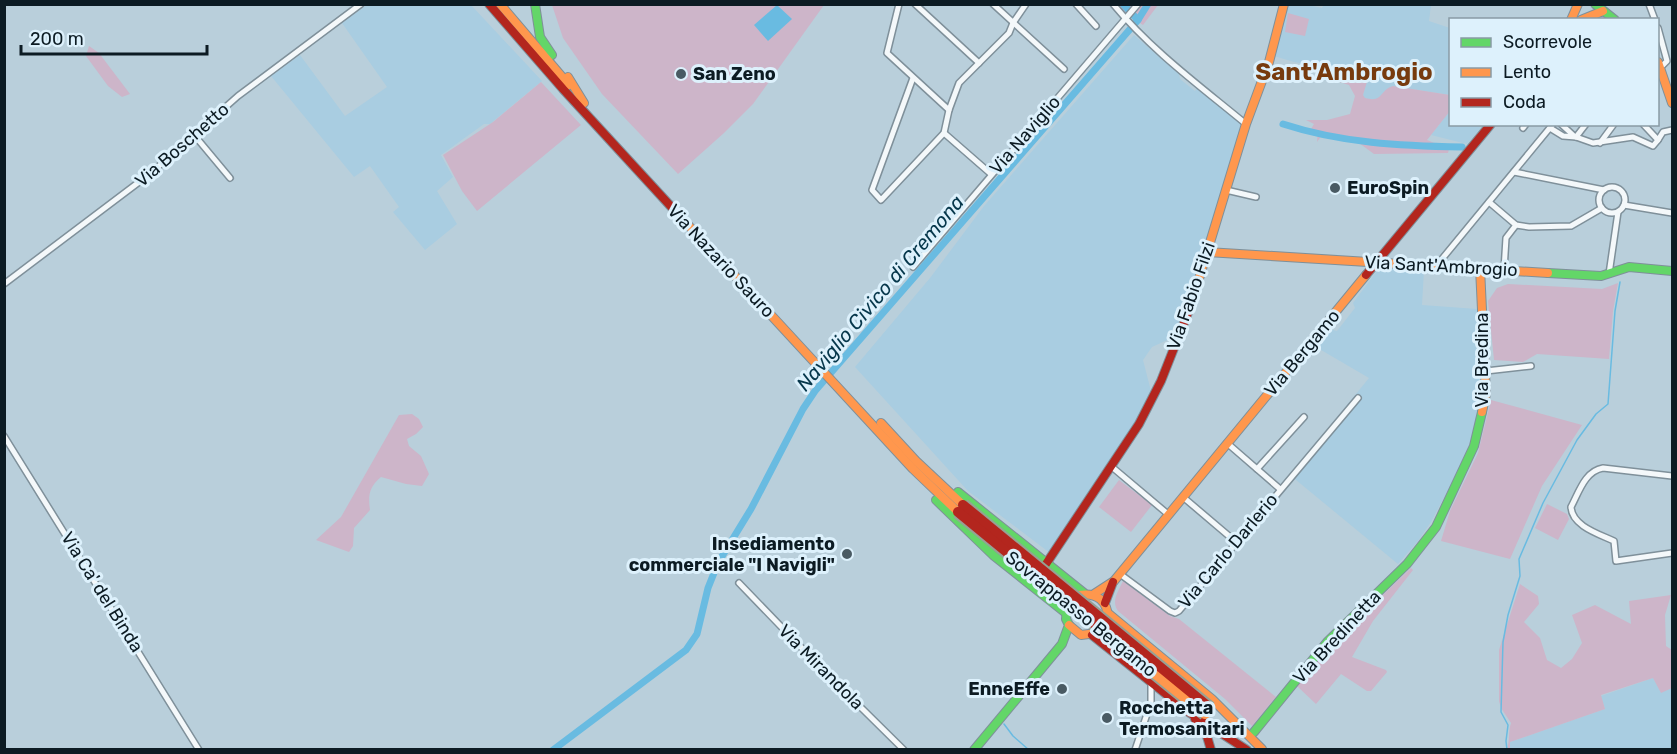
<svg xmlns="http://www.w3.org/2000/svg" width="1677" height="754" font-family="Rubik,sans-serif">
<rect width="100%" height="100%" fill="#b9cfdb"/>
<g fill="#a9cde1">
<path d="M1324,4L1431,5L1429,21L1450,28V95L1393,86L1378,99L1372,100L1364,98L1363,95L1368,75L1294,62L1274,56L1288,5H1308L1322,8Z"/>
<path d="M471,5L542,81L490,124H484L441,155L453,177L437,191L457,224L425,250L393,212L399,207L370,166L354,177L271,76L300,55L345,116L387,87L342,23L367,5Z"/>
<path d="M1134,35L1179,74L1180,79L1195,91L1197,88L1243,124L1191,297L1176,336L1152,347L1143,360L1152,395L1131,433L1050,553L968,491L855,367L930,278L984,206Z"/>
<path d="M1450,111V124L1483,125L1467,144L1431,135Z"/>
<path d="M1380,267L1424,270L1422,305L1477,309L1480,396L1475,431L1460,467L1431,522L1418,541L1398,564L1290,475L1369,378L1316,347L1329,329L1337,331L1355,308L1353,303Z"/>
<path d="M1653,678L1661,692L1672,688V749L1510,750V742L1605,709L1601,696Z"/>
</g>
<g fill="#cdb5c9">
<path d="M552,5H824L753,104L724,133L678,174L602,94L563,38Z"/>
<path d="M1118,5H1158L1143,25L1126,14Z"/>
<path d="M1288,13L1309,19L1305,36L1285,32Z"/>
<path d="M89,46L99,53L130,94L122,97L108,86L86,56Z"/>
<path d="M1325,67L1369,75L1363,95L1365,98C1384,103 1379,90 1393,86L1450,95V111L1427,140L1449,149L1448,153L1374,154L1359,143L1322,135L1317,142L1318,131L1311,129L1314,124L1306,120H1327L1350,114L1355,96L1349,85L1324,77Z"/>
<path d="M541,82L581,125L477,211L462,191L443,155L493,122Z"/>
<path d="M1618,283L1613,311L1609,359L1537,354L1523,362L1494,360L1488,301L1497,288L1508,284L1602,289Z"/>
<path d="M1491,400L1582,425L1542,486L1510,559L1441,541L1450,511L1478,453Z"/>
<path d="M412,414L419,419L423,427L416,434L407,439L409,446L421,456L429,474L422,486L406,484L381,477C369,487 368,495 370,510L354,528L353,546L349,552L316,540L341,517L399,415Z"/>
<path d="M1119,480L1152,505L1131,532L1099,507Z"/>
<path d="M1547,504L1567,514L1569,519L1558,540L1535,528Z"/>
<path d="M1411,568L1413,570L1373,621L1352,657L1386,670L1387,672L1371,691H1367L1341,674L1316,704L1297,686L1335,641Z"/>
<path d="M1123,581L1170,616L1179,619L1276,697L1252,726L1225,699L1118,611C1111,601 1118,592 1123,581Z"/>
<path d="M1520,584L1538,596L1539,604L1524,622L1540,638L1547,660L1561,668L1572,659L1582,643L1572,615L1595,605L1631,624L1629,601L1671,595L1665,615L1666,646L1672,650V688L1661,693L1653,678L1601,695L1605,709L1510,742V749H1507C1510,741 1508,732 1511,723L1501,708L1499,701V650Z"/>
</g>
<path fill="#69bbe1" d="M777,5L792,19L768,41L754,25Z"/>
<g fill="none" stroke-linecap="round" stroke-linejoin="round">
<g stroke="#69bbe1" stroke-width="1.5">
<path d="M1004,724L1013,736L1029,750"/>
<path d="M1507,750L1506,741L1508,725L1501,712L1503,642L1508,615L1520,576L1519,559L1543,503L1577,440L1596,414L1608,404L1615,311L1620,282"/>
</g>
<g stroke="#69bbe1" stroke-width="7">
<path d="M1123,4L1138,20"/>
<path d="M1283,124C1341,143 1401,146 1462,147"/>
<path d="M553,750L686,650L697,634L708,588L718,563L751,509L803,409L815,391L1138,20L1148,4"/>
</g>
<g stroke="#7f909a" stroke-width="8">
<g id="street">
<path d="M899,4L887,53L949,110"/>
<path d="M915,4L979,63"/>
<path d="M993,4L1064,69"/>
<path d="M1076,4L1096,26"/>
<path d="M1113,4C1151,50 1200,86 1246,124"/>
<path d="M1649,4L1655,20"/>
<path d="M1658,28L1667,61L1661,67"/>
<path d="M913,78L872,190L881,200L944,133L949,110L959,83L1009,33L1013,23L1026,4"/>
<path d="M1561,124L1574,136"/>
<path d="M1523,128L1526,124"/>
<path d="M1550,128L1563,136L1576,137L1593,143L1633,137L1653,146L1658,140L1643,124"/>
<path d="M944,133L991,174"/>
<path d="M195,136L230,178"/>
<path d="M1576,137L1586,124"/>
<path d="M1658,140L1663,132L1672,130"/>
<path d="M1600,143L1614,124"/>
<path d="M1514,172L1604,190"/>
<circle cx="1612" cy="200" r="13"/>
<path d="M1226,190L1256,197"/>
<path d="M1489,202L1516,225L1529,227L1571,226L1602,208"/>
<path d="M1624,205L1672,213"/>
<path d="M1437,265L1553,124"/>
<path d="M913,267L1138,4"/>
<path d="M1504,270L1506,238L1516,225"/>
<path d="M1609,274L1618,212"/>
<path d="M4,284L151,173L238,96L361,4"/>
<path d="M1486,371L1531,366"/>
<path d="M4,436L199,750"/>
<path d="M1227,443L1280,489"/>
<path d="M1112,467L1169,515"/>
<path d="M1257,469L1304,417"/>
<path d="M1672,476L1603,468C1585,471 1579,492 1571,507C1572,526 1599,534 1614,541L1616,561L1672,553"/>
<path d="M1183,497L1236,542"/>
<path d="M1120,574L1170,611L1175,613L1179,611L1358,398"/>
<path d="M739,583L822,669L904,750"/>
<path d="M1135,750L1151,702V683"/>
</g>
</g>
<g stroke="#7f909a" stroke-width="10">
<g id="fast">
<path d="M535,4L540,37L552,55"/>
<path d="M1595,4L1615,20"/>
<path d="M1548,273L1601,276L1629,267L1672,271"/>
<path d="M958,492L1084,593"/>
<path d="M936,500L993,555L1066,613"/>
<path d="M1254,732L1328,641L1407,564L1436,527L1474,446L1482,412"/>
<path d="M974,750L1062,644L1069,625L1066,619L1067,608"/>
</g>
</g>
<g stroke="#7f909a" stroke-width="10">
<g id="slow">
<path d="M500,4L569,85"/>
<path d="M1571,20L1578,4"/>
<path d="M1581,20L1603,11"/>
<path d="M1658,62L1672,103"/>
<path d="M568,77L584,103"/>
<path d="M676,212L913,469L958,512"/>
<path d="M1207,252L1548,273"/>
<path d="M1480,268L1486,394L1482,412"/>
<path d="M1191,305L1246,124L1269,62L1284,4"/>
<path d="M881,423L916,461L963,505"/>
<path d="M1094,594L1114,581L1366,275"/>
<path d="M1079,595C1097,592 1108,601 1108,619"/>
<path d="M1109,614L1212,699L1262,749"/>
<path d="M1069,625L1081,635L1097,633"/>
</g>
</g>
<g stroke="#7f909a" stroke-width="10">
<g id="jam">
<path d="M489,4L563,89L676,212"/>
<path d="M1366,275L1491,124"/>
<path d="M1044,567L1139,424L1161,381L1191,305"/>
<path d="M1105,603L1113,582"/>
<path d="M1092,635L1190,713L1247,750"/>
<path d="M1195,719L1206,733L1211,750"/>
</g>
</g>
<use href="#street" stroke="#f4f8fa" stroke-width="5"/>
<use href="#fast" stroke="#63d668" stroke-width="8"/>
<use href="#slow" stroke="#ff974d" stroke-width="8"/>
<use href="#jam" stroke="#b3261e" stroke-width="8"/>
<g stroke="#96a195" stroke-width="14" stroke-linecap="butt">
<path id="slow-bridge" d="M1142,663L1205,714"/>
</g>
<g stroke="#96a195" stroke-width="14" stroke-linecap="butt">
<g id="jam-bridge">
<path d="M963,505L1210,708"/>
<path d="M958,512L1142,663"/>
</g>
</g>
<use href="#slow-bridge" stroke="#ff974d" stroke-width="10"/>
<use href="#jam-bridge" stroke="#b3261e" stroke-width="10"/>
</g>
<g fill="#495a63" stroke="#ddf1fc" stroke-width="2">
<circle cx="681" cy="74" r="6"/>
<circle cx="1335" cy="188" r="6"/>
<circle cx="847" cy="554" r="6"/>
<circle cx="1062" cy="689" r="6"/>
<circle cx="1107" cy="718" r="6"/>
</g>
<g text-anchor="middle" stroke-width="6" stroke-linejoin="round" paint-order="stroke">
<g font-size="18" font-weight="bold" fill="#0c1b23" stroke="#ddf1fc" text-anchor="start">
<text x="693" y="80">San Zeno</text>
<text x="1347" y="194">EuroSpin</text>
<text x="835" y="550" text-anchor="end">Insediamento<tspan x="835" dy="21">commerciale "I Navigli"</tspan></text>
<text x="1050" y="695" text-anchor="end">EnneEffe</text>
<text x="1119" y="714">Rocchetta<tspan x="1119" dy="21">Termosanitari</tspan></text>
</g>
<g font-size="18" fill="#0c1b23" stroke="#ddf1fc">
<text transform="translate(1025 135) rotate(-49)" y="6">Via Naviglio</text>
<text transform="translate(182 145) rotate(-41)" y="6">Via Boschetto</text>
<text transform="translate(721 261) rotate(47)" y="6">Via Nazario Sauro</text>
<text transform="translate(1441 266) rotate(3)" y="6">Via Sant'Ambrogio</text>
<text transform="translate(1191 296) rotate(-71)" y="6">Via Fabio Filzi</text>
<text transform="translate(1302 353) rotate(-50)" y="6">Via Bergamo</text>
<text transform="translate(1482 360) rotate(-90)" y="6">Via Bredina</text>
<text transform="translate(1228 551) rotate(-50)" y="6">Via Carlo Darlerio</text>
<text transform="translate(102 592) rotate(58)" y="6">Via Ca' del Binda</text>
<text transform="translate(1081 614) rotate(39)" y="6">Sovrappasso Bergamo</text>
<text transform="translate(1337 637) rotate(-47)" y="6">Via Bredinetta</text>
<text transform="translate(821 667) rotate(45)" y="6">Via Mirandola</text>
</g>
<g font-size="20" font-style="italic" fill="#06374b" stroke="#ddf1fc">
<text transform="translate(880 293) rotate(-50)" y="7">Naviglio Civico di Cremona</text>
</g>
<g font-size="24" font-weight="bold" fill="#773b0e" stroke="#ddf1fc">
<text x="1344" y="80">Sant'Ambrogio</text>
</g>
</g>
<rect width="1677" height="754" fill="none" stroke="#0c1b23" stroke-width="12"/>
<rect x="1449" y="18" width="210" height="108" fill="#ddf1fc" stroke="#899ba5" stroke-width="1.5"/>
<rect x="1461" y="38" width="30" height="9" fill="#63d668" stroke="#899ba5" stroke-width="1.5"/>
<text x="1503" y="48" font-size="18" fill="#0c1b23">Scorrevole</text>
<rect x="1461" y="68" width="30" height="9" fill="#ff974d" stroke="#899ba5" stroke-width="1.5"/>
<text x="1503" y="78" font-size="18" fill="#0c1b23">Lento</text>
<rect x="1461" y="98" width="30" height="9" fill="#b3261e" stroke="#899ba5" stroke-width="1.5"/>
<text x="1503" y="108" font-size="18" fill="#0c1b23">Coda</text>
<path d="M21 45v9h186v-9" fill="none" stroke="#0c1b23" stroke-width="3"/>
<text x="30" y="45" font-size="18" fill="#0c1b23" stroke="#ddf1fc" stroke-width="4.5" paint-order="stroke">200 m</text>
</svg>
